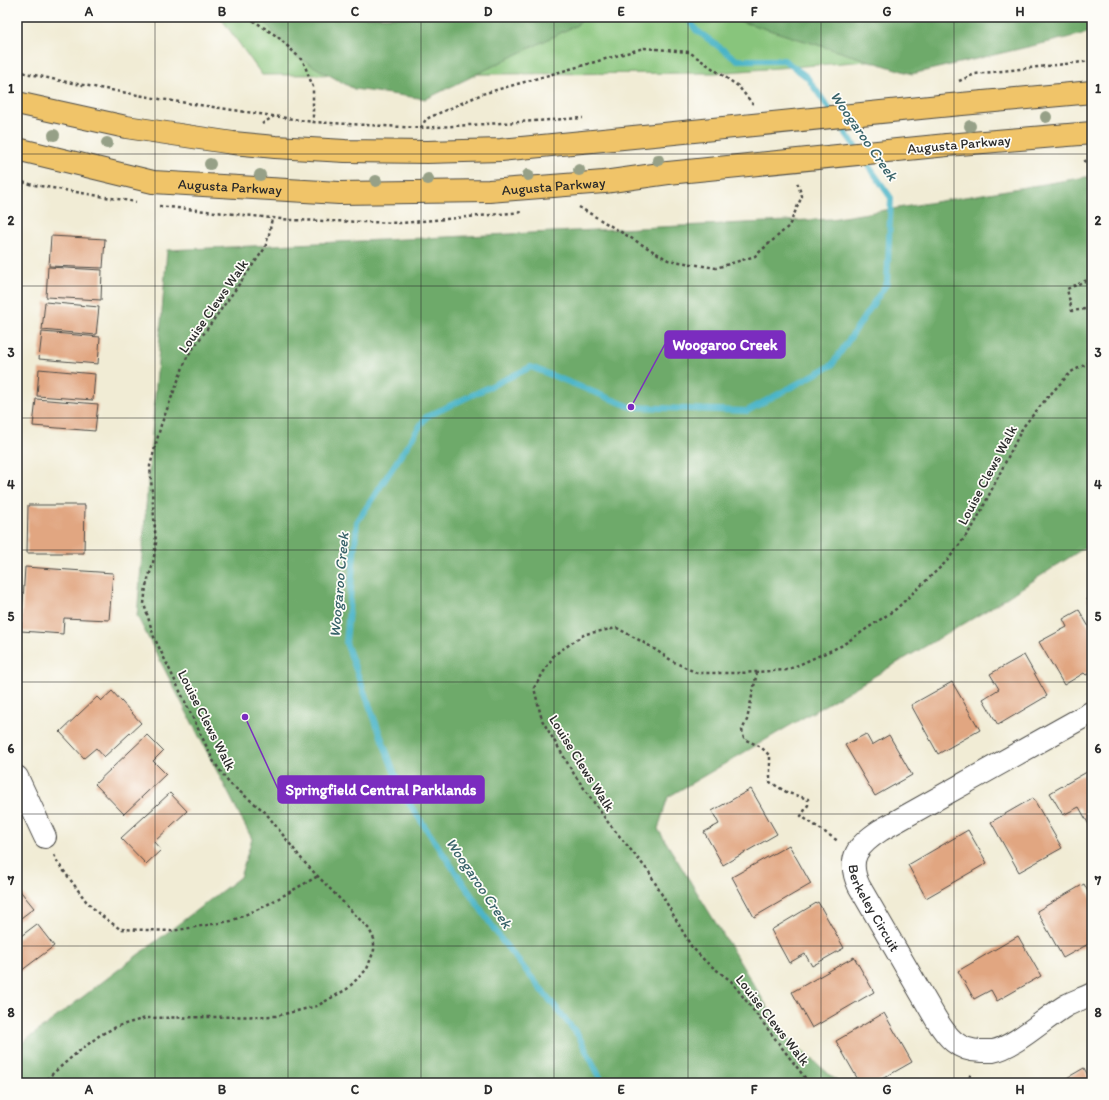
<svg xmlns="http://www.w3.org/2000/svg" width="1109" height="1100" font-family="Itim,sans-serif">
<rect width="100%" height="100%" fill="#fdfcf7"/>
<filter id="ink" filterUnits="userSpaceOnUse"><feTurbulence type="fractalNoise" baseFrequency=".025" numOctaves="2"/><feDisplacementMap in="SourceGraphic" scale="8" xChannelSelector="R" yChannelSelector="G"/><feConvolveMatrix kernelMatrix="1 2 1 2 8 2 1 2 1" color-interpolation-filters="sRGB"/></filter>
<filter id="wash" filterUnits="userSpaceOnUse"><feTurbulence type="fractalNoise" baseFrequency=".012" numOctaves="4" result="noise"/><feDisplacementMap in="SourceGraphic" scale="16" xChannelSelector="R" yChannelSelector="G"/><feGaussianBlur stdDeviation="0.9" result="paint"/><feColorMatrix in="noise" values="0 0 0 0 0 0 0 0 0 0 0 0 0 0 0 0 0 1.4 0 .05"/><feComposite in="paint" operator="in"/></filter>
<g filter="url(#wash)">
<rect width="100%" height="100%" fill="#f1ecd5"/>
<path fill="#88c57b" stroke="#5a7853" d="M220,17H1049L930,56L715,73L262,75Z"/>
<g fill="#6eaa6b" stroke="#4c6a4b">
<path d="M260,17H583L577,25L426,99L354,89L295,56Z"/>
<path d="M727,17H1092V32L912,74Z"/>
<path d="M1092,176V543L984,612L668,797L658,829L784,1034L839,1083H17V1047L240,877L252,839L137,616L167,250L831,219Z"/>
</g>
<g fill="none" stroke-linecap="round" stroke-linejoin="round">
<g stroke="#4ab4c7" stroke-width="6">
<path d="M687,17L696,30L737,60H784L807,77L832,113"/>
<path d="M837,121L857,149"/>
<path d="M603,1083L578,1035L503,942L402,793L346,643L357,522L426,417L531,367L631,407L747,411L832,365L887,283L891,198L864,159"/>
</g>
</g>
<g id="blocks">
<g fill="#e1a681">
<path d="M51,236L105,239L103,268L49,266Z"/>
<path d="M48,267L102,270L101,300L46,297Z"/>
<path d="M45,302L99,307L96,335L42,330Z"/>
<path d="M42,332L100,337L98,364L39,359Z"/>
<path d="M39,369L95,374L93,400L37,396Z"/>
<path d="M36,399L98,404L95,431L33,426Z"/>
<path d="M28,505H85L84,553H27Z"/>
<path d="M25,567L113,573L109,620L64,618L63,634L21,631Z"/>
<path d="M1092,596V608L1087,599Z"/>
<path d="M1079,610L1092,632V672L1086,675L1084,673L1064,685L1039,642L1067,627L1063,619Z"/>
<path d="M1024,655L1047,696L998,725L983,699L999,689L990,674Z"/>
<path d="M952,682L980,730L938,754L911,705Z"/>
<path d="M112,691L141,723L104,757L96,748L84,758L60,732L97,697L101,701Z"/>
<path d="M866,734L872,745L889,735L912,775L875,796L845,745Z"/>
<path d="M147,735L163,751L153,761L166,774L124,814L95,784Z"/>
<path d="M1092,769V830L1079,807L1063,815L1050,793Z"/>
<path d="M751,789L777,834L723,865L704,832L719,824L712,811Z"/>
<path d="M170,793L187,811L154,842L161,850L146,864L121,838Z"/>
<path d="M1033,798L1062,848L1019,872L991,822Z"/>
<path d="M968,830L987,863L926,898L908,865Z"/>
<path d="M789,845L811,884L754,917L732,877Z"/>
<path d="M1084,884L1092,899V942L1063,958L1037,911Z"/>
<path d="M17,887L34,908L17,921Z"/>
<path d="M818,902L844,948L812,966L805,954L789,963L771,930Z"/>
<path d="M37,924L54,946L17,974V939Z"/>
<path d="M1018,936L1041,976L997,1001L991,990L974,999L958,971Z"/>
<path d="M854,957L874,992L812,1028L792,992Z"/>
<path d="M884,1013L912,1062L875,1083H860L836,1041Z"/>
<path d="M1084,1068L1092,1083H1058Z"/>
</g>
</g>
</g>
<g filter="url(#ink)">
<use href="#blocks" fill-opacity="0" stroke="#494844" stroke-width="1"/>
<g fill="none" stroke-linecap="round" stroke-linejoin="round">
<g stroke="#494844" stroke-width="24">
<g id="street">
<path id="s1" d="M1092,712L881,830C858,845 846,858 859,886L936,1019C947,1037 958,1051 981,1051C985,1051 990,1051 993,1051C1015,1047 1046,1017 1067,1005C1075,1001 1084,998 1092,994"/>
<path d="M17,777L45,837"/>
</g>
</g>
<g stroke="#494844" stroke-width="24">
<g id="primary">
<path d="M17,103L126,127L233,143L275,147L345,151L427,152L501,150L664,134"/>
<path d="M940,106L1092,92"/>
<path d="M947,145L1092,133"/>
<path id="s2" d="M17,149L153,182L339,193L489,191L604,182L668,173"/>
</g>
</g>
<g stroke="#494844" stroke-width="2.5" stroke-dasharray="3 3" stroke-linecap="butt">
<path d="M248,17L278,37L303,61L313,87V122"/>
<path d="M17,71L61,81L160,99L313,122L421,128L583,118"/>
<path d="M959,81L975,74L1092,61"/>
<path d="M262,124L274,116"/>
<path d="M421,128L426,119L482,94L644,48L689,52L738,86L753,104"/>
<path d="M1084,162L1092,156"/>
<path d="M17,181L34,185L136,202"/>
<path d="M159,206L291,220L401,223L523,212"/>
<path d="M579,207L668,260L716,268L755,256L789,226L802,196L797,182"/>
<path d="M1092,278L1067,289L1072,311L1092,308"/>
<path d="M757,672L747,720L742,730L744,739L761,747L770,756V782L788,793L808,799V805L801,816L838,841"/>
<path d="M54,855L58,863L86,901L98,913L120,929L172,931L231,921L263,907L318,876"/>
<path d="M42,1083L73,1056L100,1035L118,1026L146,1018L276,1016L317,1006L347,989L367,969L374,950V939L369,929L304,862L265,812L229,783L214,762L154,637L144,604L146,586L153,563L156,543L150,466L161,425L187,357L265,248L269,234L272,218"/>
<path d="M809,1083L731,981L706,962L691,946L649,872L607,821L574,774L542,720L534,688L554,655L585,634L617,628L648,645L674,662L697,673H740L787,670L841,646L896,609L947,561L974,525L1023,427L1046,399L1071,372L1092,361"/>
<path d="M968,1083L971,1072"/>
</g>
<use href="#street" stroke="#fff" stroke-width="22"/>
<use href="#primary" stroke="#f0c469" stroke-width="22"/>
<g stroke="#494844" stroke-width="24" stroke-linecap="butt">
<g id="primary-bridge">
<path d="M664,134L940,106"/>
<path d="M668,173L947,145"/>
</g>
</g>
<use href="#primary-bridge" stroke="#f0c469" stroke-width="22"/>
</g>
<g fill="#96a087">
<circle cx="1046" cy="117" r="6"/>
<circle cx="970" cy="126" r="6"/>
<circle cx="54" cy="135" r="6"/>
<circle cx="107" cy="143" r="6"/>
<circle cx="658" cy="160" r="6"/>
<circle cx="210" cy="164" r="6"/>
<circle cx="579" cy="170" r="6"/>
<circle cx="260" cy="175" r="6"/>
<circle cx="528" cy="175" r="6"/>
<circle cx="428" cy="179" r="6"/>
<circle cx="376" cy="181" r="6"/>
</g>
</g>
<path fill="none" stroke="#2b2b2b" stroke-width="1" stroke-opacity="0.55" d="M155,17V1083M288,17V1083M421,17V1083M554,17V1083M688,17V1083M821,17V1083M954,17V1083M17,154H1092M17,286H1092M17,418H1092M17,550H1092M17,682H1092M17,814H1092M17,946H1092"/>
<g text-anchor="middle" stroke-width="3.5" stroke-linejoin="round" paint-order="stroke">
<g font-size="14" fill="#2b2b2b" stroke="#fdfcf7">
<text transform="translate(959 144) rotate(-5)" y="5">Augusta Parkway</text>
<text dy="5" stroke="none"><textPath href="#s2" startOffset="541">Augusta Parkway</textPath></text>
<text dy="5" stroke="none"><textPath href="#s2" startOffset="217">Augusta Parkway</textPath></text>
<text transform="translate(213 306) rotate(-55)" y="5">Louise Clews Walk</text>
<text transform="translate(987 475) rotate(-62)" y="5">Louise Clews Walk</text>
<text transform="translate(207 720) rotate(63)" y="5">Louise Clews Walk</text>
<text transform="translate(582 763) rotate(58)" y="5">Louise Clews Walk</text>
<text dy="5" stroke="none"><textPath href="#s1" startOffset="336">Berkeley Circuit</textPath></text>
<text transform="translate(773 1020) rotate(52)" y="5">Louise Clews Walk</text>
</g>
<g font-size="15" font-style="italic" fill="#376269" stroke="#fdfcf7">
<text transform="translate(864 136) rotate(55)" y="5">Woogaroo Creek</text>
<text transform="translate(339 585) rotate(-85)" y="5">Woogaroo Creek</text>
<text transform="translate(479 883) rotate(56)" y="5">Woogaroo Creek</text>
</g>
</g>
<path fill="none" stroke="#7b2cbf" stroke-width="1.5" d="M631 407L665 344M245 717L278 789"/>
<g fill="#7b2cbf" stroke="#fdfcf7" stroke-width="1.5">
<circle cx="631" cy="407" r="4"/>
<circle cx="245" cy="717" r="4"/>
</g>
<g fill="#7b2cbf" stroke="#7b2cbf" stroke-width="1.5">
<rect x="665" y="331" width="120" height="27" rx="4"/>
<rect x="278" y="776" width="206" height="27" rx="4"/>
</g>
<g font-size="15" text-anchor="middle" font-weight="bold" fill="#fff">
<text x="725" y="350">Woogaroo Creek</text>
<text x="381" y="795">Springfield Central Parklands</text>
</g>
<rect width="1109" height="1100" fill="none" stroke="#fdfcf7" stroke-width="44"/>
<rect x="22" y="22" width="1065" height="1056" fill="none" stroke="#2b2b2b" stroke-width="1.5"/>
<g font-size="13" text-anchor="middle" font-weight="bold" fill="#2b2b2b">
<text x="89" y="16">A</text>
<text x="222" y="16">B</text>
<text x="355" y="16">C</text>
<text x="488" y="16">D</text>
<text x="621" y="16">E</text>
<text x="754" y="16">F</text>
<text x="887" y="16">G</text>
<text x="1020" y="16">H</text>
<text x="11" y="93">1</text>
<text x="1098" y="93">1</text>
<text x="11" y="225">2</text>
<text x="1098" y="225">2</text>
<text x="11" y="357">3</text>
<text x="1098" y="357">3</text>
<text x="11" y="489">4</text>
<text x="1098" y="489">4</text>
<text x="11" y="621">5</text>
<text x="1098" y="621">5</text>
<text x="11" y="753">6</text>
<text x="1098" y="753">6</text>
<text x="11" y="885">7</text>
<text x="1098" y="885">7</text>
<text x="11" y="1017">8</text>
<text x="1098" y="1017">8</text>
<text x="89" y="1094">A</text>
<text x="222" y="1094">B</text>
<text x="355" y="1094">C</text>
<text x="488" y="1094">D</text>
<text x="621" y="1094">E</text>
<text x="754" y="1094">F</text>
<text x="887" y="1094">G</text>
<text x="1020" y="1094">H</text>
</g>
</svg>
